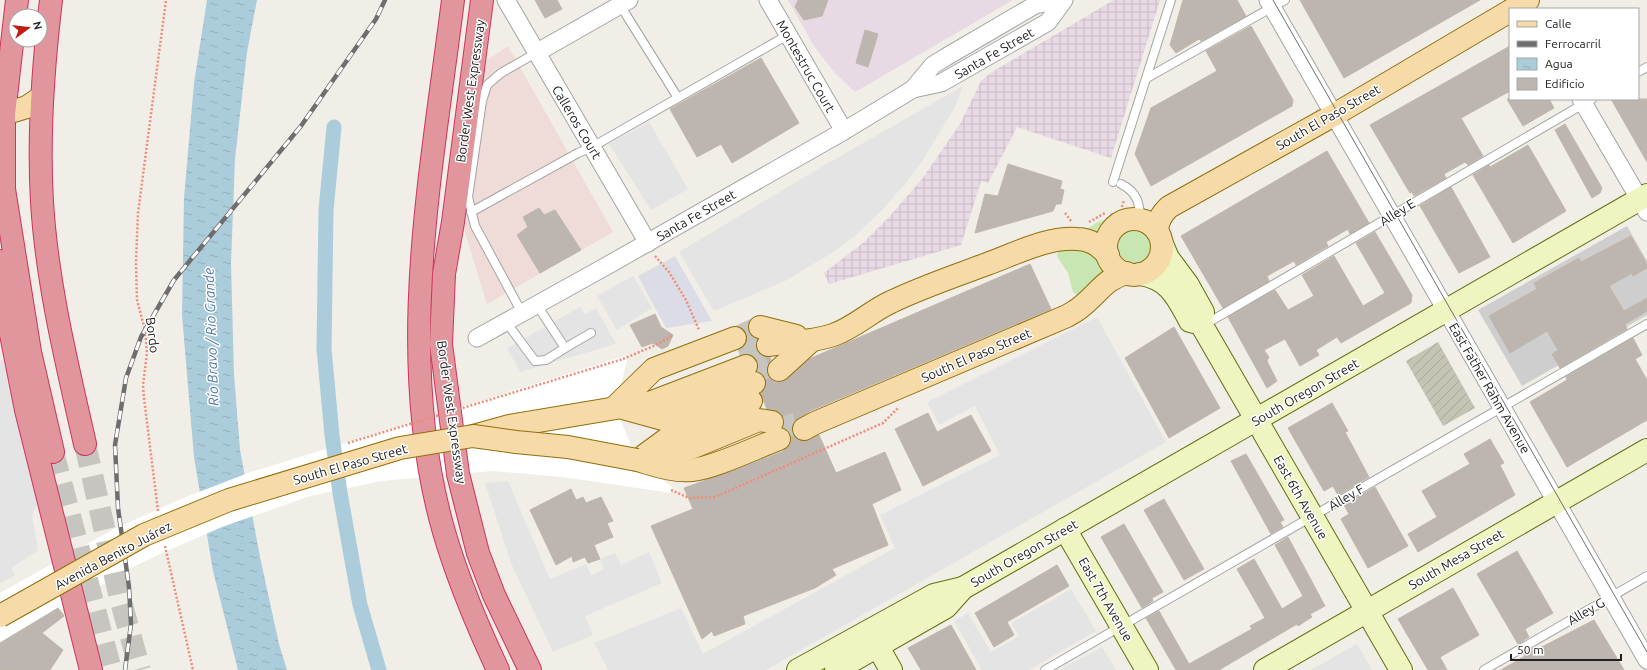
<svg xmlns="http://www.w3.org/2000/svg" width="1647" height="670" font-family="Ubuntu,sans-serif">
<defs>
<pattern id="industrial-grid" width="8" height="8" patternUnits="userSpaceOnUse"><rect width="8" height="8" fill="#e8dae5"/><path d="M0 4h8M4 0v8" fill="none" stroke="#c7bbc4"/></pattern>
<pattern id="construction-furrows" width="10" height="10" patternUnits="userSpaceOnUse"><rect width="10" height="10" fill="#c3c4b3"/><path d="M-1 1l2-2M0 10L10 0M9 11l2-2" fill="none" stroke="#a7a89a"/></pattern>
<pattern id="water-ripples" width="26" height="14" patternUnits="userSpaceOnUse"><rect width="26" height="14" fill="#abccda"/><path d="M2 4q2-2 4 0t4 0M15 11q2-2 4 0t4 0" fill="none" stroke="#93afbb"/></pattern>
</defs>
<rect width="100%" height="100%" fill="#f0eee7"/>
<path fill="#efdbd8" d="M508,46L613,232L487,304L460,216L483,63Z"/>
<path fill="url(#industrial-grid)" d="M1114,0H1160L1111,158L1017,127L988,183L981,181L961,245L829,284L824,273L864,242L890,216L922,179L960,124L981,81L992,72Z"/>
<path fill="#cecece" d="M1627,226L1647,261V315L1522,386L1478,310Z"/>
<path fill="#e8dae5" d="M788,0H1013L855,92L834,72L814,46Z"/>
<path fill="url(#construction-furrows)" d="M1438,342L1475,408L1443,426L1406,361Z"/>
<g fill="#c7e6b1">
<path d="M1110,218L1113,220L1103,233L1094,235L1085,230L1098,222Z"/>
<circle cx="1135" cy="246" r="17"/>
<path d="M1073,245L1102,260C1108,277 1091,285 1080,296L1073,292L1068,273L1057,256L1059,250Z"/>
</g>
<g fill="#e4e4e4">
<path d="M963,86L955,107L923,160L905,184L882,210L857,234L835,251L785,281L714,311L679,252L818,169Z"/>
<path d="M649,122L688,189L651,210L609,144Z"/>
<path d="M633,276L652,308L617,330L597,296Z"/>
<path d="M580,307L585,314L596,308L616,344L520,372L507,348Z"/>
<path d="M1097,317L1166,442L766,670H608L594,643L681,608L703,654L895,548L880,515L1000,455L975,406L939,425L927,402Z"/>
<path d="M6,360L39,500L32,515L38,550L11,568L15,575L0,583V361Z"/>
<path d="M508,481L550,579L586,564L591,575L604,569L600,559L615,553L621,565L649,552L662,583L585,616L593,635L553,652L511,563L485,483Z"/>
<path d="M1071,589L1096,631L1029,670H982L954,621L968,613L991,652L1019,636L1011,623Z"/>
<path d="M1357,644L1372,670H1311Z"/>
<path d="M1102,647L1116,670H1059Z"/>
</g>
<path fill="#dcdce6" d="M675,256L712,321L666,328L638,276Z"/>
<path fill="url(#water-ripples)" d="M207,0H257L247,52L235,159L231,263L234,374L240,450L260,557L279,644L287,670H238L213,571L194,457L182,315L184,198L194,83Z"/>
<path fill="#fff" d="M625,356L627,361L615,407L637,460L672,487L671,493L563,477L492,471L381,481L310,496L222,527L162,553L129,569L0,645V593L114,529L181,499L248,473Z"/>
<g fill="none" stroke-linecap="round" stroke-linejoin="round">
<path stroke="#abccda" stroke-width="15" d="M334,127L326,210L324,349L332,435L340,493L360,605L379,670"/>
</g>
<g fill="#bdb6b0" stroke="#c1b6ab">
<path d="M535,0H557L562,9L545,18Z"/>
<path d="M798,0H828L822,16L804,20L795,7Z"/>
<path d="M1183,0H1237L1246,16L1201,41L1199,39L1176,53L1170,45Z"/>
<path d="M1300,0H1480L1344,78Z"/>
<path d="M1251,26L1293,100L1292,106L1151,186L1135,154L1151,108L1217,71L1206,51Z"/>
<path d="M865,30L878,34L868,67L856,63Z"/>
<path d="M1510,46V91L1461,118L1483,156L1468,165L1465,162L1444,174L1446,178L1414,196L1412,192L1410,193L1370,125Z"/>
<path d="M761,58L799,123L732,163L721,144L697,157L670,109Z"/>
<path d="M1507,99H1549L1554,108L1523,126Z"/>
<path d="M1611,99H1647V162Z"/>
<path d="M1565,124L1602,188L1600,193L1592,198L1555,130Z"/>
<path d="M1528,145L1566,211L1513,243L1473,175L1489,165L1490,167Z"/>
<path d="M1327,151L1369,223L1350,234L1348,229L1326,242L1328,246L1296,265L1294,261L1267,276L1269,281L1223,308L1181,236Z"/>
<path d="M1008,164L1062,181L1060,189L1064,190L1061,204H1056L1053,211L975,233L985,194L998,196Z"/>
<path d="M1451,187L1490,257L1459,273L1420,206Z"/>
<path d="M539,208L544,215L555,210L581,250L540,273L517,235L528,227L523,217Z"/>
<path d="M1375,232L1412,295L1411,303L1341,343L1337,337L1316,350L1319,355L1300,366L1285,339L1264,350L1269,357L1267,361L1277,381L1267,388L1228,317L1275,290L1288,310L1314,296L1302,275L1334,256L1363,306L1385,293L1356,243Z"/>
<path d="M1631,236L1647,264V268L1633,276L1632,273L1609,286L1624,311L1647,298V311L1625,324L1627,329L1560,368L1552,354L1558,350L1547,331L1510,353L1489,316L1537,289L1534,283L1579,258L1581,262Z"/>
<path d="M1030,264L1051,309L810,411L793,423L792,428L793,435L798,440L804,441L819,435L836,473L885,452L901,490L872,504L888,545L832,569L836,575L815,588L743,616L745,624L714,636L712,631L702,639L651,526L693,509L684,488L740,468L784,451L789,446L791,441V435L783,427V417L779,412L767,409L760,393L766,384L765,378L757,371V361L754,356L744,354L741,348L747,340L745,331L748,330L751,336L757,339L756,346L758,353L764,357H770L771,360L767,366V372L770,378L776,382H782L809,359Z"/>
<path d="M655,314L661,327L673,335L668,346L662,349L653,343L642,347L630,325Z"/>
<path d="M1174,327L1220,408L1169,438L1125,358Z"/>
<path d="M1633,338L1642,355L1635,359L1647,380V420L1567,467L1530,402L1567,380L1566,377Z"/>
<path d="M1332,403L1348,431L1345,432L1369,477L1338,495L1333,486L1324,491L1288,428Z"/>
<path d="M928,413L937,432L971,415L991,451L923,486L895,429Z"/>
<path d="M1490,439L1504,463L1500,465L1515,495L1418,552L1408,534L1437,517L1422,491L1470,464L1464,454Z"/>
<path d="M1246,454L1284,520L1280,522L1283,527L1271,534L1231,461Z"/>
<path d="M1375,487L1408,546L1368,568L1341,519L1349,514L1344,505Z"/>
<path d="M571,489L576,500L583,497L586,503L601,497L613,521L607,523L613,537L594,545L600,559L588,563L585,557L573,562L572,556L556,565L530,510Z"/>
<path d="M1164,499L1204,569L1184,580L1144,510Z"/>
<path d="M1124,524L1163,592L1152,598L1153,601L1142,608L1101,537Z"/>
<path d="M1288,537L1325,606L1310,614L1312,617L1298,626L1297,624L1219,670H1176L1146,618L1159,611L1189,664L1252,629L1250,626L1265,618L1237,569L1254,559L1282,609L1303,596L1275,545Z"/>
<path d="M1517,551L1553,613L1525,629L1529,637L1518,644L1477,574Z"/>
<path d="M1057,565L1069,586L1007,622L1014,635L994,647L975,613Z"/>
<path d="M1453,588L1479,635L1440,657L1447,670H1428L1398,619Z"/>
<path d="M58,608L64,616L42,633L63,650L50,670H0V643Z"/>
<path d="M1594,620L1624,670H1501L1525,656L1523,654L1535,647L1536,650Z"/>
<path d="M951,625L976,670H921L908,648Z"/>
</g>
<g fill="none" stroke-linecap="round" stroke-linejoin="round">
<g stroke="#c6c5bf" stroke-width="22" stroke-dasharray="22 11" stroke-linecap="butt">
<path d="M735,338L760,327"/>
<path d="M740,356L768,345"/>
<path d="M749,375L776,363"/>
<path d="M775,430L801,422"/>
</g>
<g stroke="#c6c5bf" stroke-width="22" stroke-dasharray="22 11" stroke-linecap="butt">
<path d="M85,444L120,598L140,670"/>
<path d="M53,452L111,670"/>
</g>
<g stroke="#a4a4a4" stroke-width="10">
<g id="lane">
<path d="M620,5L678,98"/>
<path d="M1638,72L1647,67"/>
<path d="M1147,78L1285,0"/>
<path d="M1113,182L1171,0"/>
<path d="M1121,184C1137,192 1140,203 1140,220"/>
<path d="M471,212L578,153L592,147L788,35"/>
<path d="M522,313L475,226L468,197L482,101L487,85L501,73L536,53"/>
<path d="M506,322L535,361L546,360L565,348L537,305"/>
<path d="M1204,325L1592,99"/>
<path d="M565,348L591,333"/>
<path d="M1045,670L1647,324"/>
<path d="M1484,670L1647,576"/>
</g>
</g>
<g stroke="#a4a4a4" stroke-width="19">
<g id="street">
<path d="M506,0L648,243"/>
<path d="M768,0L844,131"/>
<path d="M1268,0L1647,660"/>
<path d="M536,53L629,0"/>
<path d="M913,89L933,65L946,57L1035,5L1061,0"/>
<path d="M1581,99L1647,212"/>
<path d="M477,338L610,264L844,131L913,89L941,83L1048,22L1064,0"/>
</g>
</g>
<g stroke="#5f710d" stroke-width="24">
<g id="secondary">
<path d="M1162,244L1168,258L1188,285L1203,312L1201,324"/>
<path d="M1140,274C1170,279 1177,297 1190,321L1201,324"/>
<path d="M1201,324L1401,670"/>
<path d="M1065,529L1147,670"/>
<path d="M871,635L891,670"/>
<path d="M798,670L934,595L963,588"/>
<path d="M836,670L946,607L963,588L1647,195"/>
<path d="M1265,670L1647,450"/>
</g>
</g>
<g stroke="#916f0b" stroke-width="24">
<g id="primary">
<path d="M1513,9L1528,0"/>
<path d="M0,115L27,107L42,97"/>
<circle cx="1134" cy="247" r="28"/>
<path d="M1157,231C1158,220 1161,215 1169,207L1334,115L1510,11"/>
<path d="M760,327L796,336"/>
<path d="M768,345C789,342 813,342 833,335C854,328 871,311 891,302C922,287 955,276 987,264C1015,254 1046,237 1077,239C1090,239 1098,245 1108,255"/>
<path d="M779,370L812,340"/>
<path d="M615,407L654,369L735,338"/>
<path d="M626,409L666,420L754,383"/>
<path d="M804,429L815,423L1067,316C1072,313 1078,310 1082,306C1099,293 1104,279 1127,273"/>
<path d="M473,436L509,426L652,402L746,366"/>
<path d="M645,455L675,433L751,401"/>
<path d="M642,459L691,448L759,420L772,422"/>
<path d="M637,460C655,465 674,472 692,470C714,468 757,447 779,439"/>
</g>
</g>
<g stroke="#cf335d" stroke-width="24">
<g id="highway">
<path d="M17,0L4,114V189L30,352L53,452"/>
<path d="M51,0C43,67 38,135 42,202C47,284 67,364 85,444"/>
<path d="M453,0C431,176 394,358 444,532C458,580 477,625 498,670"/>
<path d="M482,0L453,222L444,274L441,344L458,474L478,553L494,595L530,670"/>
<path d="M0,261L3,294L26,410L91,670"/>
</g>
</g>
<g stroke="#f08d78" stroke-width="2.5" stroke-dasharray="2 2" stroke-linecap="butt">
<path d="M1122,207L1124,200"/>
<path d="M1065,213L1071,221"/>
<path d="M1089,222L1105,213"/>
<path d="M655,256L669,272L686,300L699,330"/>
<path d="M623,359L656,345L673,335"/>
<path d="M671,490L689,498L715,497L883,423L898,408"/>
<path d="M158,511L144,398L143,385L147,353L145,330L137,300L136,262L138,213L166,0"/>
<path d="M165,546L193,670"/>
</g>
<use href="#lane" stroke="#fff" stroke-width="8"/>
<use href="#street" stroke="#fff" stroke-width="17"/>
<use href="#secondary" stroke="#eff5c0" stroke-width="22"/>
<use href="#primary" stroke="#f6daa7" stroke-width="22"/>
<use href="#highway" stroke="#e1959d" stroke-width="22"/>
<path stroke="#6e6e6e" stroke-width="1" d="M1273,0L1647,652"/>
<g stroke="#6e6e6e" stroke-width="4.5">
<path id="rail" d="M125,670L131,624L129,587L118,508L115,445L126,378L141,337L174,280L301,126L376,19L385,0"/>
</g>
<use href="#rail" stroke="#fff" stroke-width="3" stroke-dasharray="9" stroke-linecap="butt"/>
<g stroke="#916f0b" stroke-width="24" stroke-linecap="butt">
<path id="primary-bridge" d="M0,616L144,535L229,500L400,448L473,436L516,442L568,447L637,460"/>
</g>
<path stroke="#f08d78" stroke-width="2.5" stroke-dasharray="2 2" stroke-linecap="butt" d="M348,443L623,359"/>
<use href="#primary-bridge" stroke="#f6daa7" stroke-width="22"/>
</g>
<g text-anchor="middle" stroke-width="3" stroke-linejoin="round" paint-order="stroke">
<g font-size="13" fill="#202020" stroke="#fff">
<text transform="translate(994 53) rotate(-30)" y="5">Santa Fe Street</text>
<text transform="translate(806 66) rotate(60)" y="5">Montestruc Court</text>
<text transform="translate(470 91) rotate(-82)" y="5">Border West Expressway</text>
<text transform="translate(1328 117) rotate(-30)" y="5">South El Paso Street</text>
<text transform="translate(577 122) rotate(59)" y="5">Calleros Court</text>
<text transform="translate(1397 212) rotate(-32)" y="5">Alley E</text>
<text transform="translate(696 215) rotate(-30)" y="5">Santa Fe Street</text>
<text transform="translate(153 335) rotate(83)" y="5">Bordo</text>
<text transform="translate(976 355) rotate(-23)" y="5">South El Paso Street</text>
<text transform="translate(1490 388) rotate(60)" y="5">East Father Rahm Avenue</text>
<text transform="translate(1305 392) rotate(-30)" y="5">South Oregon Street</text>
<text transform="translate(452 412) rotate(82)" y="5">Border West Expressway</text>
<text transform="translate(350 464) rotate(-16)" y="5">South El Paso Street</text>
<text transform="translate(1301 497) rotate(60)" y="5">East 6th Avenue</text>
<text transform="translate(1346 497) rotate(-30)" y="5">Alley F</text>
<text transform="translate(1024 553) rotate(-30)" y="5">South Oregon Street</text>
<text transform="translate(113 555) rotate(-28)" y="5">Avenida Benito Juárez</text>
<text transform="translate(1456 559) rotate(-30)" y="5">South Mesa Street</text>
<text transform="translate(1106 599) rotate(60)" y="5">East 7th Avenue</text>
<text transform="translate(1586 611) rotate(-30)" y="5">Alley G</text>
</g>
<g font-size="14" font-style="italic" fill="#5277aa" stroke="#fff">
<text transform="translate(211 337) rotate(-92)" y="5">Río Bravo / Rio Grande</text>
</g>
</g>
<rect x="1509" y="8" width="130" height="92" fill="#ffffff" stroke="#a6a6a6"/>
<rect x="1517" y="21" width="20" height="6" fill="#f6daa7" stroke="#a6a6a6"/>
<text x="1545" y="28" font-size="12" fill="#202020">Calle</text>
<rect x="1517" y="41" width="20" height="6" fill="#6e6e6e" stroke="#a6a6a6"/>
<text x="1545" y="48" font-size="12" fill="#202020">Ferrocarril</text>
<rect x="1517" y="58" width="20" height="12" fill="url(#water-ripples)" stroke="#a6a6a6"/>
<text x="1545" y="68" font-size="12" fill="#202020">Agua</text>
<rect x="1517" y="78" width="20" height="12" fill="#bdb6b0" stroke="#a6a6a6"/>
<text x="1545" y="88" font-size="12" fill="#202020">Edificio</text>
<g transform="translate(28 28) rotate(75)"><circle r="19" fill="#ffffff" stroke="#a6a6a6"/>
<path d="M0-3L7 15L0 10L-7 15Z" fill="#c21c0e"/>
<text y="-6" font-size="11" font-weight="bold" text-anchor="middle" fill="#202020">N</text>
</g>
<path d="M1511 654v6h110v-6" fill="none" stroke="#202020" stroke-width="2"/>
<text x="1517" y="654" font-size="12" fill="#202020" stroke="#ffffff" stroke-width="3" paint-order="stroke">50 m</text>
</svg>
